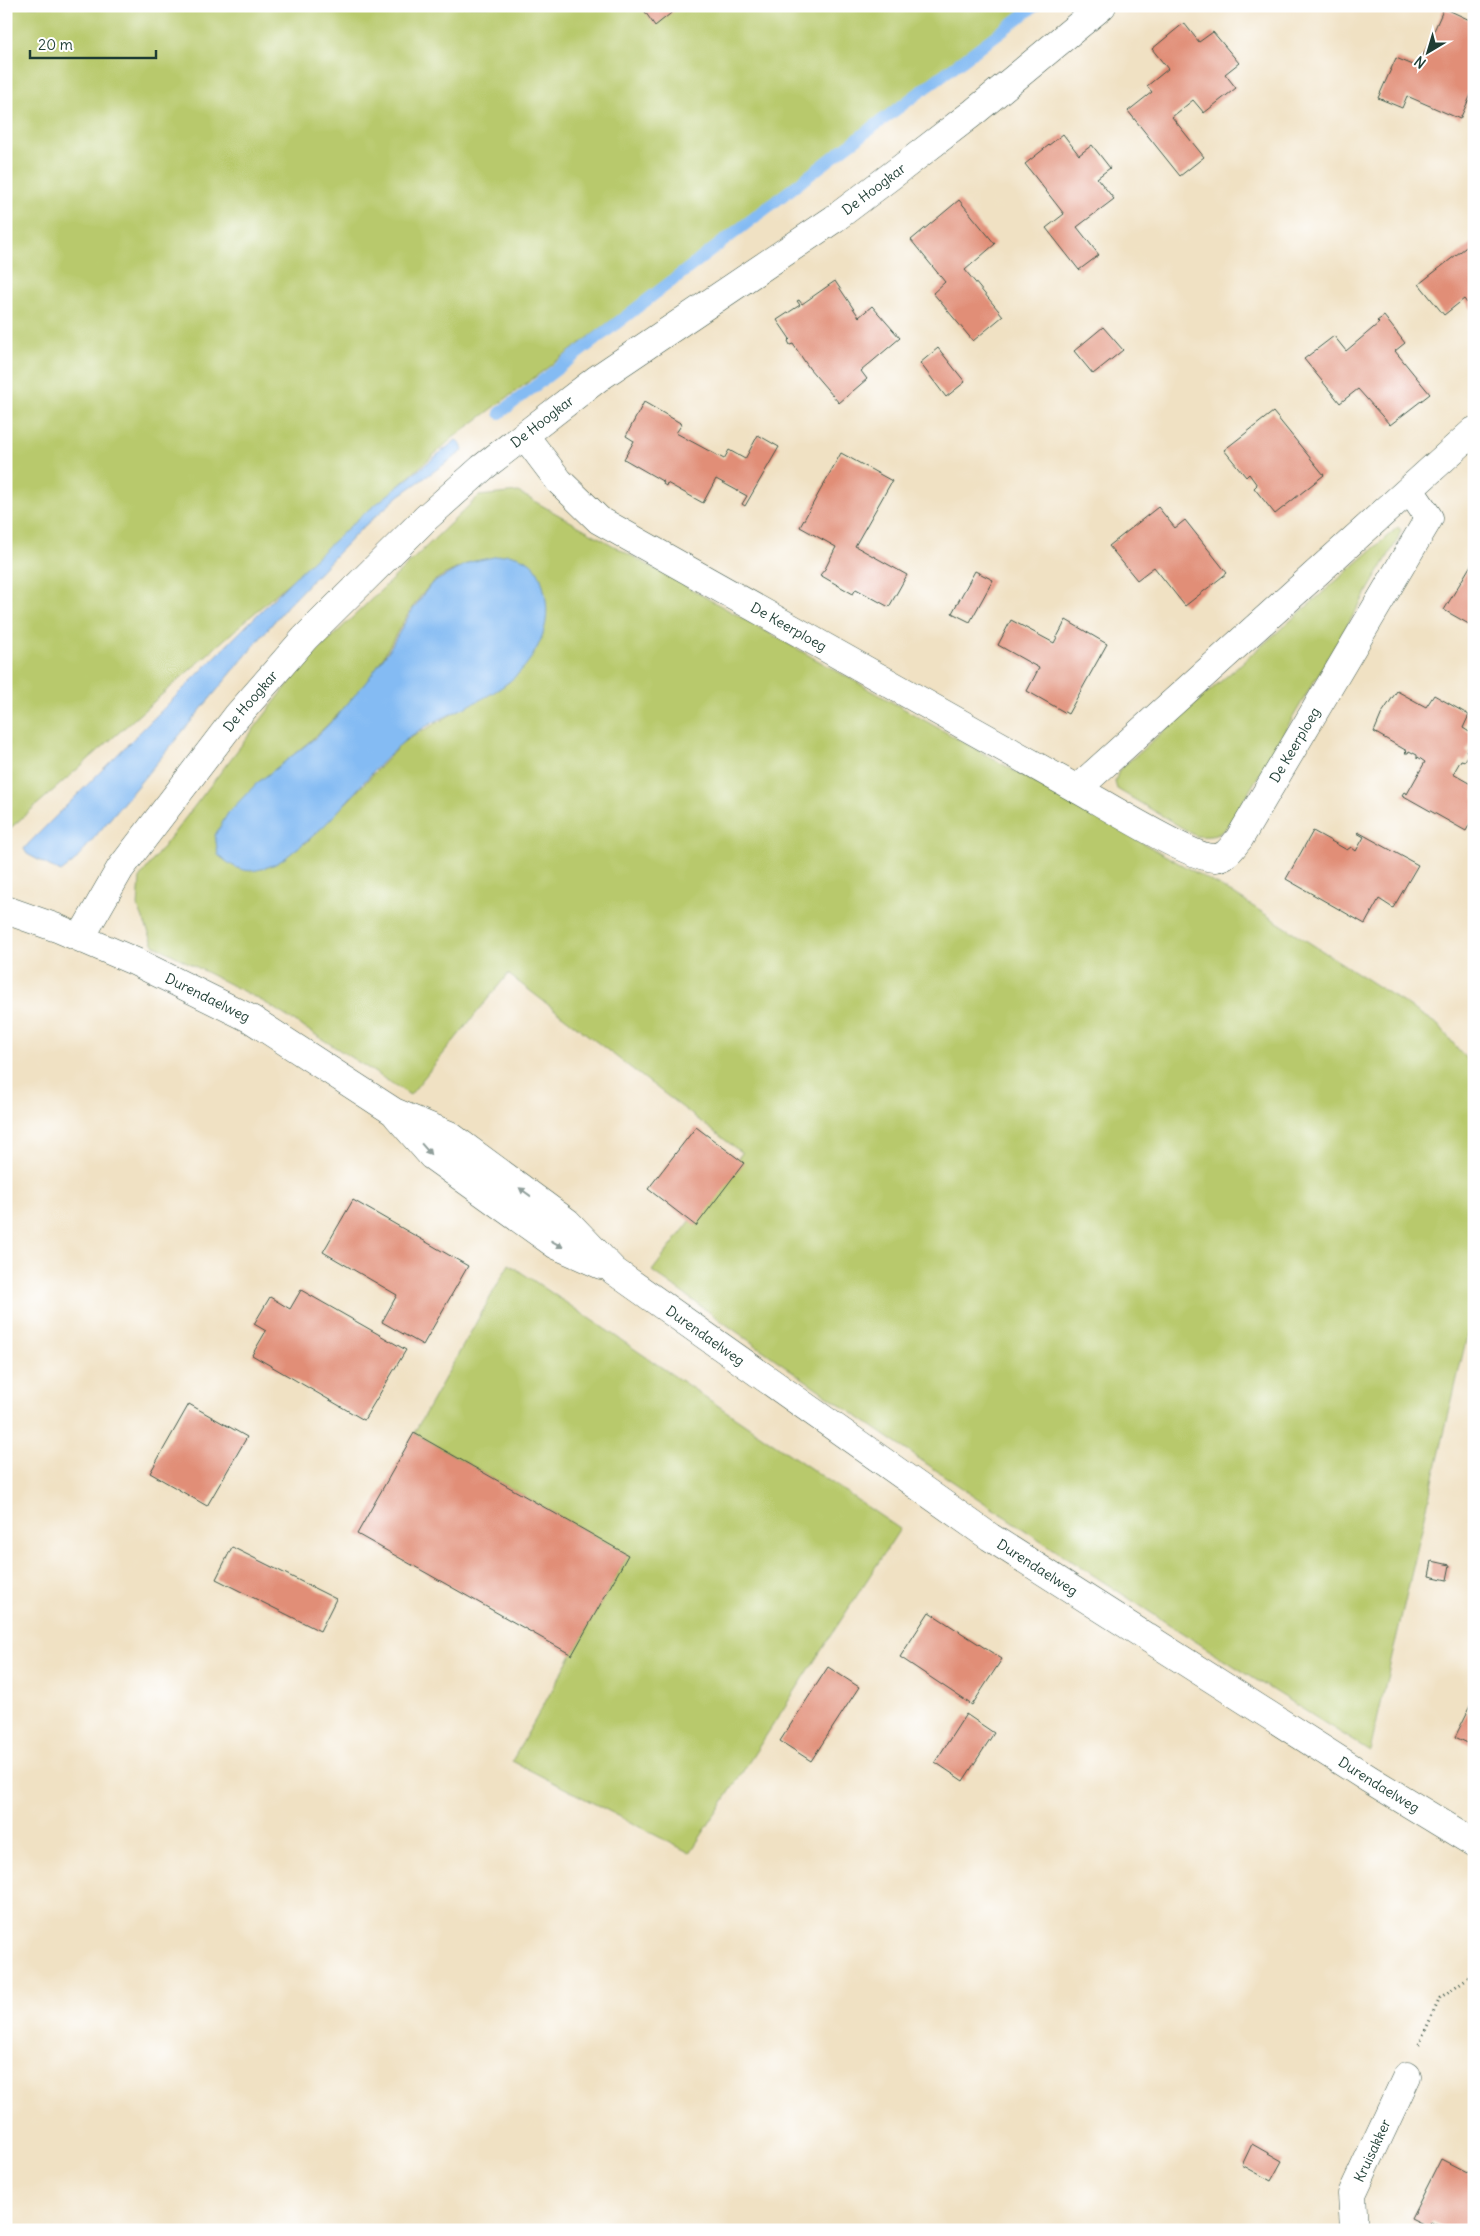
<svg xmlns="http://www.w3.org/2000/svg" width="1480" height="2236" font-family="Delius,sans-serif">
<rect width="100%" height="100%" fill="#fff"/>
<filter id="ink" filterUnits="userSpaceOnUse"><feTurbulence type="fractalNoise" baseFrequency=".02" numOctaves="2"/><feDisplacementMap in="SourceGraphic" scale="10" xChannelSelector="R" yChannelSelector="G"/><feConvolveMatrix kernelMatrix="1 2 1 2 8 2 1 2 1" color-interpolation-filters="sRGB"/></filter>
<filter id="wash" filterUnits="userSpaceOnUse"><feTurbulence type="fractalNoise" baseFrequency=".0096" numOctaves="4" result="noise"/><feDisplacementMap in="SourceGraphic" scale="20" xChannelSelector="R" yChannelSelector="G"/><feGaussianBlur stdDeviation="1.12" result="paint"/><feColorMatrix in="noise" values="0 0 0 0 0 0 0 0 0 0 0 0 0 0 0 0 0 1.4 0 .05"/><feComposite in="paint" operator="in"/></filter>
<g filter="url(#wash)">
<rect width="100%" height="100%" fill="#f0e1c3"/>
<g fill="#b8c96c" stroke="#6c8350" fill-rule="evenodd">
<path d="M6,6H1036L454,437L6,832Z"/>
<path d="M518,492L1232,893L1438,1025L1474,1068V1306L1370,1751C1125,1600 885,1440 652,1271L742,1153L508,974L410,1095L264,1002L154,945L138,907L140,877L303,665L479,496ZM470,562L509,682L403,742L350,799L305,844L256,784C299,751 331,726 365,684C389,653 403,614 430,585C439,575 458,569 470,562Z"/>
<path d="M1398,527L1401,530L1397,541L1237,812C1223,832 1222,838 1196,836L1117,789L1115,782L1119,770Z"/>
<path d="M509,1264L900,1529L690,1853L512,1761L628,1555L414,1433Z"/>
</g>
<g fill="#84bbf3" stroke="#527c94">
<path d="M456,440L461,444L463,451L400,495L361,529L287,606L74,862L61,872L27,854L24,849L29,843L298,574L359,518Z"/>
<path d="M508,554C534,560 539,567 545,594C549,615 546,630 537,648C509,703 444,707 402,743C364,776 337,821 295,850C289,855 281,862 273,865C248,875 239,872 218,855L215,835L228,813L256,784L315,738L336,717L366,682L389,650L411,612L431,584L470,562Z"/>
</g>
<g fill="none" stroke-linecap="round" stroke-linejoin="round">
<path stroke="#84bbf3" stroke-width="12" d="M500,413L841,151L1035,6"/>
</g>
<g id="blocks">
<g fill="#e18e77">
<path d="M641,6H680L655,26Z"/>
<path d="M1444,8L1474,22V88L1460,119L1407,96L1402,108L1378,98L1396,58L1418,67Z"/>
<path d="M1184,23L1199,42L1213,32L1239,63L1225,74L1236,88L1204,113L1193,100L1172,117L1204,157L1180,176L1128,111L1152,92L1147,86L1168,69L1152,49Z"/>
<path d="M1063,134L1079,155L1092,145L1110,168L1097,178L1114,199L1077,227L1099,255L1079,270L1046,228L1064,214L1025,164Z"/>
<path d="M959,200L995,244L965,270L1003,316L973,341L933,293L945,282L911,240Z"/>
<path d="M1474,241V312L1464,299L1444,315L1419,284Z"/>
<path d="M835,281L859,317L872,306L900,338L861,371L867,379L839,403L809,368L793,344L790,345L788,341L790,339L777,320L800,305L797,301L799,300L802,304Z"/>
<path d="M1384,316L1405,343L1395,351L1430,394L1390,425L1358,389L1340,403L1304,359L1334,336L1346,351L1379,323L1377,321Z"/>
<path d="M1103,327L1123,350L1093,374L1074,351Z"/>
<path d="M938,348L965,382L946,397L920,363Z"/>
<path d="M644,402L682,424L676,433L724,459L729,450L745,459L758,435L779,447L745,506L742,504L747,496L716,479L703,503L667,483L666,486L663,484L664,482L624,459L634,441L626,436Z"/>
<path d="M1273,412L1324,475L1275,514L1254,488L1257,485L1249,474L1246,477L1224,450Z"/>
<path d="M841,453L892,481L855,546L907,575L889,607L856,589L853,594L820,575L825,569L836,547L800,527Z"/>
<path d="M1158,507L1175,528L1185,520L1227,573L1185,606L1154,567L1137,580L1109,546Z"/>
<path d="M1474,560V627L1444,610Z"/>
<path d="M975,571L993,580L970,622L952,613Z"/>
<path d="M1011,620L1054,643L1066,620L1107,644L1068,714L1027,691L1039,668L998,645Z"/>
<path d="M1397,691L1426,707L1434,695L1469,715L1463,728L1474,735V738L1466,751L1469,754L1465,761L1461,760L1453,774L1474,786V816L1466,831L1402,795L1404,792L1407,794L1425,762L1418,757L1417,759V755L1409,751L1408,753H1405L1407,751L1374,732L1382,713Z"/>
<path d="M1313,831L1347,850L1351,847L1356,851L1364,837L1357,833L1358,832L1418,865L1393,908L1379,899L1365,924L1286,879Z"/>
<path d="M696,1127L744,1163L696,1226L648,1189Z"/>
<path d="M353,1200L468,1266L423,1345L382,1322L397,1295L323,1252Z"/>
<path d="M301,1290L406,1350L364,1420L252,1355L266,1331L254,1324L270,1297L290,1309Z"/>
<path d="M189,1404L247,1437L207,1506L150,1473Z"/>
<path d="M414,1433L628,1555L572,1655L357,1534Z"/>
<path d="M232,1547L336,1599L320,1631L216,1579Z"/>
<path d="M1432,1561L1450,1565L1447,1580L1429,1576Z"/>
<path d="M929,1612L1002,1659L972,1705L900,1657Z"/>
<path d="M828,1667L859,1687L811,1761L780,1741Z"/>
<path d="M1474,1699V1746L1455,1737Z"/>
<path d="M966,1714L994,1733L963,1781L935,1762Z"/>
<path d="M1252,2144L1282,2161L1271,2181L1242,2165Z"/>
<path d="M1441,2159L1474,2176V2230H1447L1431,2222L1429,2228L1411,2219Z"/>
</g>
</g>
</g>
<g filter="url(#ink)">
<use href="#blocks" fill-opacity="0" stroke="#3e5649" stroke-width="1"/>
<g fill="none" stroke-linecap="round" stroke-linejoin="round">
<g stroke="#3e5649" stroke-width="29">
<g id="minor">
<path id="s1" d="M525,436L559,481L599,520L1077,789L1474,431"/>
<path id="s2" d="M1077,789C1101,802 1194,860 1215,858C1227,857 1232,847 1239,839L1429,518L1410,490"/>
<path id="s3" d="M6,910L57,928L136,962L251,1019L394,1112L449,1135L567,1222L614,1271L990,1537L1369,1779L1474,1843"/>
<path id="s4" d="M81,937L120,869L237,716L305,638L426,518L482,468L597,379L834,219L899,170L974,112L1102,6"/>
<path d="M397,1116L432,1156L556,1245L601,1265"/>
<path id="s5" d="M1354,2230L1352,2194L1407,2076"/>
</g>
</g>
<path stroke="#3e5649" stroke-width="3" stroke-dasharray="1 4" stroke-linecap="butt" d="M1419,2044L1440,1998L1474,1973"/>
<use href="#minor" stroke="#fff" stroke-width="28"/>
</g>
<defs><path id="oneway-solid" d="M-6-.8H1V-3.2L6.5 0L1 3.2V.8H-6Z" transform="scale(1.25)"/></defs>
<g fill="#8f9e9a">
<use href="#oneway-solid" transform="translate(426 1149) rotate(49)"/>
<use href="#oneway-solid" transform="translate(525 1192) rotate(-144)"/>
<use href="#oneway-solid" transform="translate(557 1244) rotate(29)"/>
</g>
</g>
<g text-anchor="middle" stroke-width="4" stroke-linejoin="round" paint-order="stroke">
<g font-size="14" fill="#1f3d34" stroke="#fff">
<text dy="5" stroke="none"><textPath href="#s4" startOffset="1101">De Hoogkar</textPath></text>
<text dy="5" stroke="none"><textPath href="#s4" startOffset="696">De Hoogkar</textPath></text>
<text dy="5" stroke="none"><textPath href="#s1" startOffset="330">De Keerploeg</textPath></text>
<text dy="5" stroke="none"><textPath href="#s4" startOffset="291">De Hoogkar</textPath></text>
<text dy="5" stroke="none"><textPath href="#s2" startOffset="296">De Keerploeg</textPath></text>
<text dy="5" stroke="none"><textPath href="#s3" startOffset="220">Durendaelweg</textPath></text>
<text dy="5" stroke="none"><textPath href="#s3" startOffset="825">Durendaelweg</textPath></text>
<text dy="5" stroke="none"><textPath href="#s3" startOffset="1230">Durendaelweg</textPath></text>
<text dy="5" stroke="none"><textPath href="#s3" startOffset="1635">Durendaelweg</textPath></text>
<text dy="5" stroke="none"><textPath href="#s5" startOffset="84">Kruisakker</textPath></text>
</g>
</g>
<rect width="1480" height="2236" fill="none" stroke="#fff" stroke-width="25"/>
<g transform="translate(1428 52) rotate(218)" stroke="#ffffff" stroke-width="4" paint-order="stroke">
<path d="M0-4L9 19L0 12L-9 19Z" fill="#1f3d34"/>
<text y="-8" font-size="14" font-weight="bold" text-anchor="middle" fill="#1f3d34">N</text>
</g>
<path d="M30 50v8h126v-8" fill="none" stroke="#1f3d34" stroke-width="2.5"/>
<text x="38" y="50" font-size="15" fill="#1f3d34" stroke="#ffffff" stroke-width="4" paint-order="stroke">20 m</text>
</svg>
